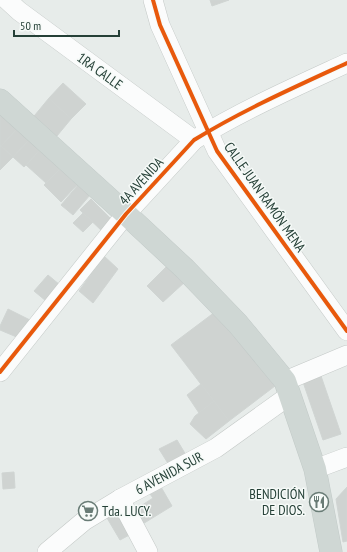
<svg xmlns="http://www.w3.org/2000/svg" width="347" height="552" font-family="'PT Sans Narrow',sans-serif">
<rect width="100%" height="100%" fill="#e7ecea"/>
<g fill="#cfd3d1" stroke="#d0d5d3">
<path d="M210,0H229L212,6Z"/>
<path d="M63,83L86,104L71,119L49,98Z"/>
<path d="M49,98L71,119L52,142L30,121Z"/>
<path d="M0,111L18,128L1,146L0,145Z"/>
<path d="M18,128L30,139L13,157L1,146Z"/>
<path d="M30,139L40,150L24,167L13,157Z"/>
<path d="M1,146L13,157L0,170V147Z"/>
<path d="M40,150L60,169L46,183L26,165Z"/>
<path d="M60,169L77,185L61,202L44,185Z"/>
<path d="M78,185L90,195L73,215L61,205Z"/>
<path d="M91,199L114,222L103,232L80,210Z"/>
<path d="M83,213L93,222L83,232L73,223Z"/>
<path d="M104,256L118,269L93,303L79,291Z"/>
<path d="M168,265L186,281L163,302L147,286Z"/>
<path d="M48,275L60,285L46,301L34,291Z"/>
<path d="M8,309L32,321L19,338L0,330V326Z"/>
<path d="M215,312L275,386L229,421L171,345Z"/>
<path d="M321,376L341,434L323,440L303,382Z"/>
<path d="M201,384L214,401L199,413L187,395Z"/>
<path d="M214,401L229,421L206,439L190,424L195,416Z"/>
<path d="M177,440L186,455L169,465L159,449Z"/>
<path d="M14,472L15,488L3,489L2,473Z"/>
<path d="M161,487L172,506L141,525L133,511L153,498L150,494Z"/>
<path d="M347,487V541L343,542L336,499Z"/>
<path d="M120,510L133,533L120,540L107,518Z"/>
</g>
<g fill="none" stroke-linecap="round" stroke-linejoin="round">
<g stroke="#c4c9c7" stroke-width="20">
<g id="minor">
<path d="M7,0L19,11L194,140"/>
<path d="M153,0L160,25L217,151L347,331"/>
<path d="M0,372L126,214L194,140C243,110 295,87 347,63"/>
<path d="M285,381L347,355"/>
<path d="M315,469L347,457"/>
<path d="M120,499L148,552"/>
<path d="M47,552L84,521L120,499L216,448L290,395"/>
</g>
</g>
<g stroke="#c2cac8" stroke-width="23">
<path id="major" d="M0,100L126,214L185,269L238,324L285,381L315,469L331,552"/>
</g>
<use href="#minor" stroke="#fbfcfc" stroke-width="19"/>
<use href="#major" stroke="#cfd7d4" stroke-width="22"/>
<g stroke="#f6faf8" stroke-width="6">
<g id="cycleway">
<path d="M153,0L160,25L217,151L347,331"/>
<path d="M0,372L126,214L194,140C243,110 295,87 347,63"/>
</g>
</g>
<use href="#cycleway" stroke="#e8590c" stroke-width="4"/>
</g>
<defs>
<g id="restaurant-ring" transform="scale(1)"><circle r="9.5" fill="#f6faf8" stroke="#697c76" stroke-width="1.5"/><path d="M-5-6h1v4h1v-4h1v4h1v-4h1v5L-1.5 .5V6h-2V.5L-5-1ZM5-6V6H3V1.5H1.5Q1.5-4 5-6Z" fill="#697c76"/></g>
<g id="supermarket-ring" transform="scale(1)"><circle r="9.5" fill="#f6faf8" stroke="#697c76" stroke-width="1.5"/><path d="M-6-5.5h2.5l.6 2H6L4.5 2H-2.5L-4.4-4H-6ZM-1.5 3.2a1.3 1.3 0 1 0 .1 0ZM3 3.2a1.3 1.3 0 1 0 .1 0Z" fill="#697c76"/></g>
</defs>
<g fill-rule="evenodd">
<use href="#restaurant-ring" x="319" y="502"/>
<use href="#supermarket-ring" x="88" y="511"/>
</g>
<g text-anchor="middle" stroke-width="3" stroke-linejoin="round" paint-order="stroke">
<g font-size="14" fill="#254037" stroke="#f6faf8">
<text transform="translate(100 71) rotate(36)" y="5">1RA CALLE</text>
<text transform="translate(141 181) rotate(-48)" y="5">4A AVENIDA</text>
<text transform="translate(265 197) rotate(55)" y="5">CALLE JUAN RAMÓN MENA</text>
<text transform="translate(169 473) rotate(-28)" y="5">6 AVENIDA SUR</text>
</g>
<g font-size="14" fill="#254037" stroke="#f6faf8" text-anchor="end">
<text x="305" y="499">BENDICIÓN<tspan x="305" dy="16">DE DIOS.</tspan></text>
<text x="102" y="516" text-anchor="start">Tda. LUCY.</text>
</g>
</g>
<path d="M14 30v6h105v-6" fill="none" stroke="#254037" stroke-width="2"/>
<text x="20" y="30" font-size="12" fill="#254037" stroke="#f6faf8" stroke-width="3" paint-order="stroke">50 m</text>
</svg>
